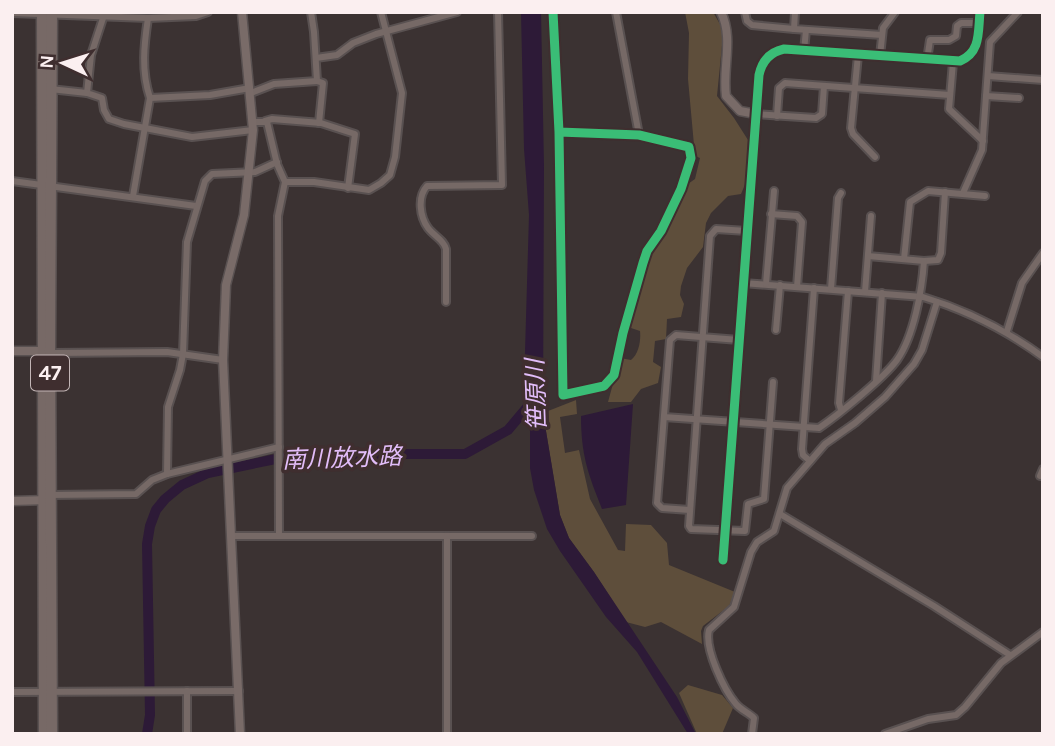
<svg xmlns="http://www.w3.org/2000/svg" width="1055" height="746" font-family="Karla,'Noto Sans JP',sans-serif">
<rect width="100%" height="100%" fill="#3b3232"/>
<g fill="#5e4e3b">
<path d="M685,12H713L721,26L723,35L717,96L734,118L748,140L746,182L741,194L728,196L711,213L706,223L703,247L687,268L681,286L680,295L684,304L681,317L667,319L666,339L655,341L653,362L661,367L658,383L641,389L631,402H608L620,358L631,360C639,354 641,340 640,331L628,327L646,261L685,186L695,179L700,158L695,156L688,79L689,33Z"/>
<path d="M576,400L577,414L560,417L565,453L579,450L590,499L618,550L625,551L626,524L651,525L667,543L669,565L735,592L729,606L703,626L701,631L702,644L661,622L645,627L626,622L594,572L569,538L560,515L543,413Z"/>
<path d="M688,685L722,695L733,708L722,734H697L679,693Z"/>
</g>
<g fill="#2d1a37">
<path d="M521,12H541L544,166L543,413L560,515L569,538L594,572L677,697L696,734H688L637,652L606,617L560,551L547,529L534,490L530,468V431L524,386L529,215L524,149Z"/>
<path d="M633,404L626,505L602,509C588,474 581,455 581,416Z"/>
</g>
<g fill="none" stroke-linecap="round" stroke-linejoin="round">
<path stroke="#2d1a37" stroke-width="10" d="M147,734L150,715L147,544L150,526L156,510L165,499L182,485L208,473L295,455L363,458L379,454H465L508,430L535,398"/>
<g stroke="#595151" stroke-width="10">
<g id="street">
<path d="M105,12L91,55L87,93L102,98L104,110L109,119L124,124L192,137L253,130"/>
<path d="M311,12L314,32L317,81L323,83L319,123"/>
<path d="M553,12L559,132L563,395L604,386L614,375L623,333L643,263L647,251L661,231L681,189L691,158L689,147L639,135L559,132"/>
<path d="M616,12L639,135"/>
<path d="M745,12L747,21L752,25L794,29"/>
<path d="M795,12L794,29L882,35"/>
<path d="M12,13L148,18L196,16L208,12"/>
<path d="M804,51L806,30"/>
<path d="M858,55L851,128L853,134L875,157"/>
<path d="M880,56L883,28L895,12"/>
<path d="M316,58L337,55L353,43L376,34L457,12"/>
<path d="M927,60L930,40H949L956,36L957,26L961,23H979"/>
<path d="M953,62L949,109L983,141"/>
<path d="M988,76L1043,80"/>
<path d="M50,89L87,93"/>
<path d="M251,93L274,84L317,81"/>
<path d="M986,96L1019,98"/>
<path d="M150,98L210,95L250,88"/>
<path d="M756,114L816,118L822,114L824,86"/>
<path d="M777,116L779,88L785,83L950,95"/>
<path d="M265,121L272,119L321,123L355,134L348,188"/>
<path d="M254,122H267L277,164L285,182L278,216L279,536"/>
<path d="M12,181L196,206"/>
<path d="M285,182H314L369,190L381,183L390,175L395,157L402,93L381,12"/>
<path d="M963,193L982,150L990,42L1018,12"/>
<path d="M133,196L150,98C141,71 144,45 148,18"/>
<path d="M771,214L797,216L802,222L797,287"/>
<path d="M747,231L716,229L710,236L689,526L691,529L745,531L748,504L764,499L773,382"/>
<path d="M868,256L924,261L938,260L941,253L945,192"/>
<path d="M904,259L910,202L928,191L985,196"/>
<path d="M743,283L923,297C966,310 1006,330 1043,357"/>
<path d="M766,284L774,191"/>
<path d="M831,289L838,198L841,193"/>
<path d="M865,292L871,216"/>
<path d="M446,302V249C444,240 434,236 428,228C420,217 417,197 427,186L502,185L498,12"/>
<path d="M776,330L780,285"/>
<path d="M1007,331L1022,283L1043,253"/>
<path d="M50,353L167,352L223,360"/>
<path d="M876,381L882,293"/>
<path d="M841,410L839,403L848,291"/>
<path d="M664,417L819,428C838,415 884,378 897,360C914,336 922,290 924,261"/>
<path d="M810,461L803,455L802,449L814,288"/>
<path d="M167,474L168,407L180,370L183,354L187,242L205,181L212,174L255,172L277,162"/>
<path d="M1040,476L1043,469"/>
<path d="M50,495L136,494L152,480L167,474L279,447"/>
<path d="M690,510L662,508L657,503L670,340L676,335L739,340"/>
<path d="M780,514L934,606L1010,655"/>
<path d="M231,536H532"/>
<path d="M447,536V734"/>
<path d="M187,691V734"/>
<path d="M12,692L239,691"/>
<path d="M752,734L754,718C749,713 741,710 736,704C724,690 704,648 709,630L734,607L751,552L757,542L774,531L787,488L825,444L855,423L885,397L914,364L922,350L937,302"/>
<path d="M885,734L928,719L956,715L965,707L1001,663L1043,632"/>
</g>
</g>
<g stroke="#595151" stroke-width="11">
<g id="secondary">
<path d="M721,12C734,39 722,68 726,96L740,111L756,114"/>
<path d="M12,351H47"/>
<path d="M12,501L48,500"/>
<path d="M723,560L759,75C762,61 770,52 784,49L960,61C981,52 978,32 980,12"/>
<path d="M240,734L223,360L226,285L244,215L253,130L242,12"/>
</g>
</g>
<g stroke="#595151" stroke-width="13">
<g id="primary">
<path d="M42,12L44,734"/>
<path d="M52,12L50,351L52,734"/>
</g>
</g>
<use href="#street" stroke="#766966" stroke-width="6"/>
<use href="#secondary" stroke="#796b68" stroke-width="8"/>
<use href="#primary" stroke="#776966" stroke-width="10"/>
<g stroke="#3f2e2f" stroke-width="13">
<g id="cycleway">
<path d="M553,12L559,132L563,395L604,386L614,375L623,333L643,263L647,251L661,231L681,189L691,158L689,147L639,135L559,132"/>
<path d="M723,560L759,75C762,61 770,52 784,49L960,61C981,52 978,32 980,12"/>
</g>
</g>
<use href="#cycleway" stroke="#3abd76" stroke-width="9"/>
</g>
<g text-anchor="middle" stroke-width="7" stroke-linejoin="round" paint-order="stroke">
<rect fill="#3f2e2f" stroke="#c3b5b6" stroke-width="2" x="31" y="355.5" width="38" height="35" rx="5"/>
<g font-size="21" font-weight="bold" fill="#fbeff0">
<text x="50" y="380">47</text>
</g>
<g font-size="24" font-style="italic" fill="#e2bdf9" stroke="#3f2e2f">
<text transform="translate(536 395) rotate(-92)" y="8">笹原川</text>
<text transform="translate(342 458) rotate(-2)" y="8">南川放水路</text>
</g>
</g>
<rect width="1055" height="746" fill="none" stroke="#fbeff0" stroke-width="28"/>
<g transform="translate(63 63) rotate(274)" stroke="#3f2e2f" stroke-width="5" paint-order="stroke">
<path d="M0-5L12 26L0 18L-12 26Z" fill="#fbeff0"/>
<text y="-10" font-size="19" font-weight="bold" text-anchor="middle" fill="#fbeff0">N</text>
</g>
</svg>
